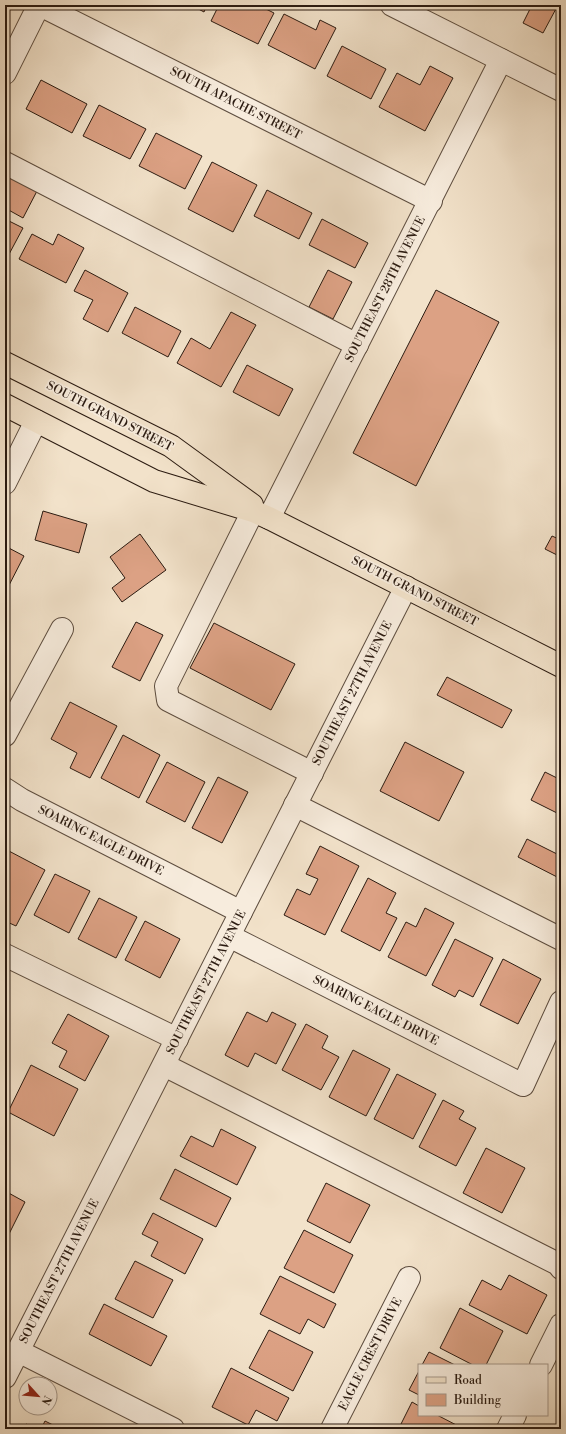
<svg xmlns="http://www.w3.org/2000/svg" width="566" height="1434" font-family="'Libre Bodoni',serif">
<rect width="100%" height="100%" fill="#f2e2ca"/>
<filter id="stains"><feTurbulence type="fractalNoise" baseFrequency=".005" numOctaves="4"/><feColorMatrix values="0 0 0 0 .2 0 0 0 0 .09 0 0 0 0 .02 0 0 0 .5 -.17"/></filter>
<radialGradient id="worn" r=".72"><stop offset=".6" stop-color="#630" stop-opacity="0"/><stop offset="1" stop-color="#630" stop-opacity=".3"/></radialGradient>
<g fill="#dca184" stroke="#2b1b11">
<path d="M191,5H207L204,12Z"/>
<path d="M219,5H258L274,13L258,44L211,21Z"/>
<path d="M532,5H558L543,33L523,23Z"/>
<path d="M284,14L316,30L320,20L336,28L315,69L268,45Z"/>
<path d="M342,46L386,69L371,99L327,76Z"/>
<path d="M430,66L453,78L425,131L379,107L397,73L420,85Z"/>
<path d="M41,80L87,104L72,133L26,109Z"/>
<path d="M99,105L146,129L130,159L83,136Z"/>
<path d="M156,133L202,156L185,189L139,166Z"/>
<path d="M212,162L257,185L233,232L188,209Z"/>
<path d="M7,175L37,191L23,218L5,208V179Z"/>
<path d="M267,190L312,213L299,239L254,216Z"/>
<path d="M5,219L23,228L7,258L5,257Z"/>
<path d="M322,219L368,243L355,268L309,245Z"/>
<path d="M32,234L53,245L58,234L84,248L66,283L19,259Z"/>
<path d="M85,270L128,293L108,332L83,319L93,300L74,291Z"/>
<path d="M328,270L352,282L333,319L309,307Z"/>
<path d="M436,290L499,322L416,486L353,453Z"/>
<path d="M135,307L181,331L168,357L122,333Z"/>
<path d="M231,312L256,325L221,387L177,363L191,338L210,349Z"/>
<path d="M247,365L293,389L279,416L233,392Z"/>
<path d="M43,511L87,524L79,553L35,540Z"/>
<path d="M140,534L166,570L122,602L112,588L125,578L110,557Z"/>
<path d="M552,536L561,540V548L557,555L545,549Z"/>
<path d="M5,546L24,556L5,593Z"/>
<path d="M136,622L163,635L140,681L112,667Z"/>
<path d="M214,623L295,664L271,710L190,668Z"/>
<path d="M447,677L512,710L502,728L437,695Z"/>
<path d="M70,702L117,726L90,778L70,768L77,753L51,739Z"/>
<path d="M123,735L160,755L139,798L101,778Z"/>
<path d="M405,742L464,772L439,821L380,791Z"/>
<path d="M167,762L205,782L185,822L146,802Z"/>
<path d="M545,772L561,780V815L531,800Z"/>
<path d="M218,777L248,792L222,843L192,828Z"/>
<path d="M527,839L561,856V879L518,857Z"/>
<path d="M320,846L359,866L325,935L284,915L297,889L310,895L318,879L306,874Z"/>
<path d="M7,850L45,870L16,926L5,921V855Z"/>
<path d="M55,874L90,891L69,933L34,915Z"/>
<path d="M368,878L396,893L386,913L397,918L380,951L341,931Z"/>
<path d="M99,898L137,917L116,958L78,939Z"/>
<path d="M425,908L454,923L426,976L388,957L406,922L416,927Z"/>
<path d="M145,921L180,939L160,978L125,960Z"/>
<path d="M455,939L493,958L473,997L459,990L455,997L432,985Z"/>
<path d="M503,959L541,979L518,1024L480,1005Z"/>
<path d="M247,1012L267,1022L272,1012L296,1024L276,1064L255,1053L248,1067L225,1055Z"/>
<path d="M68,1014L109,1036L85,1081L59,1067L67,1051L52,1043Z"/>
<path d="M306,1024L328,1036L322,1048L339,1057L321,1090L282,1070Z"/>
<path d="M353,1050L390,1069L366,1116L329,1097Z"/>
<path d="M31,1065L78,1089L54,1136L8,1112Z"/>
<path d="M397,1074L436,1094L413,1139L374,1119Z"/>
<path d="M443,1100L464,1111L459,1119L476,1128L456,1166L419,1147Z"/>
<path d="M221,1129L256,1147L237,1185L180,1156L191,1136L213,1147Z"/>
<path d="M486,1148L525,1168L502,1213L463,1193Z"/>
<path d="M175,1169L231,1198L216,1227L160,1199Z"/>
<path d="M326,1183L370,1205L350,1243L307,1221Z"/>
<path d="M5,1191L25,1202L5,1242Z"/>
<path d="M153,1213L203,1239L185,1274L151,1256L158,1242L142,1234Z"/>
<path d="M304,1230L353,1255L334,1293L284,1268Z"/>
<path d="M135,1261L173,1280L153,1318L115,1299Z"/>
<path d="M509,1275L547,1295L527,1334L469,1305L482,1280L501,1290Z"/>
<path d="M280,1276L336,1304L324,1328L308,1319L300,1334L260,1314Z"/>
<path d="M104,1304L167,1336L151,1366L89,1334Z"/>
<path d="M460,1308L503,1331L486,1365H473L440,1348Z"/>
<path d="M269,1330L313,1352L293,1391L249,1368Z"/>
<path d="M429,1352L455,1365H422Z"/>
<path d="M231,1368L289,1398L277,1421L256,1410L248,1425L212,1407Z"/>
<path d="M419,1371V1395L409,1390Z"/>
<path d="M412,1402L419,1406V1415H437L464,1429H402L399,1428Z"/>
<path d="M45,1421L61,1429H41Z"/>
<path d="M26,1424L37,1429H24Z"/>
</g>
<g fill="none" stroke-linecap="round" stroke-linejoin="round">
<g stroke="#5d4d3f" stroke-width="24">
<g id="minor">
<path d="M40,5L431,201"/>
<path d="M392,5L561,90"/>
<path d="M5,73L39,5"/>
<path d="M5,163L357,345"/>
<path d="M5,483L36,421"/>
<path d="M253,511L166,686L168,700L312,773"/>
<path d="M269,518L501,60"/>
<path d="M5,735L62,629"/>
<path d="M5,789L22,800L241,912"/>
<path d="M295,805L561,939"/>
<path d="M229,936L523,1085L561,1002"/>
<path d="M5,955L177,1039"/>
<path d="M164,1065L558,1264L561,1268"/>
<path d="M18,1351L173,1429"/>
<path d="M541,1365L561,1325"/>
<path d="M5,1377L406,587"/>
<path d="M332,1429L409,1278"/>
<path d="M508,1429L515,1415"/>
</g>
</g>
<g stroke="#2b1b11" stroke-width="24">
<g id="major">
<path d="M5,363L171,446L252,505"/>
<path d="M5,405L154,481L253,511L269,518L561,666"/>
</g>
</g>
<use href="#minor" stroke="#f7ecdd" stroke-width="22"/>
<use href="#major" stroke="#f2e2ca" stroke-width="22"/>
</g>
<g text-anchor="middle" stroke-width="3.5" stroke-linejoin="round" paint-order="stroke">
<g font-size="12" fill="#2b1b11" stroke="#f7ecdd">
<text transform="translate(236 103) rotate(27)" y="4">SOUTH APACHE STREET</text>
<text transform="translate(385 289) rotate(-63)" y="4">SOUTHEAST 28TH AVENUE</text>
<text transform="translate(110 416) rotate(27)" y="4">SOUTH GRAND STREET</text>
<text transform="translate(415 591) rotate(27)" y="4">SOUTH GRAND STREET</text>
<text transform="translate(352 693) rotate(-63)" y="4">SOUTHEAST 27TH AVENUE</text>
<text transform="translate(101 840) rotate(27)" y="4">SOARING EAGLE DRIVE</text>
<text transform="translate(206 982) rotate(-63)" y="4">SOUTHEAST 27TH AVENUE</text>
<text transform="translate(376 1010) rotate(27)" y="4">SOARING EAGLE DRIVE</text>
<text transform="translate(59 1271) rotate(-63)" y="4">SOUTHEAST 27TH AVENUE</text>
<text transform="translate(370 1354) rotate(-63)" y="4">EAGLE CREST DRIVE</text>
</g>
</g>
<rect width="566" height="1434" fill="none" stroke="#f2e2ca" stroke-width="20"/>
<rect x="6" y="6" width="554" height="1422" fill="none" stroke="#2b1b11" stroke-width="2"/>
<rect x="10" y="10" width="546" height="1414" fill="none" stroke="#2b1b11"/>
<rect x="418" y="1364" width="130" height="52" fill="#f7ecdd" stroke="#a5988b"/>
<rect x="426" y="1377" width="20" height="6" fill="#f2e2ca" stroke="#a5988b"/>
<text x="454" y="1384" font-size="12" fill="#2b1b11">Road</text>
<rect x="426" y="1394" width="20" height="12" fill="#dca184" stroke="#a5988b"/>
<text x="454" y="1404" font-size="12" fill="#2b1b11">Building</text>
<g transform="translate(38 1396) rotate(117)"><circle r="19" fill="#f7ecdd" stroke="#a5988b"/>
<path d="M0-3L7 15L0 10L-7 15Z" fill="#8f2418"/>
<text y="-6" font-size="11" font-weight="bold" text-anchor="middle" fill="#2b1b11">N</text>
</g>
<rect width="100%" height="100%" filter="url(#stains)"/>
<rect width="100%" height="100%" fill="url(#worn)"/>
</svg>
